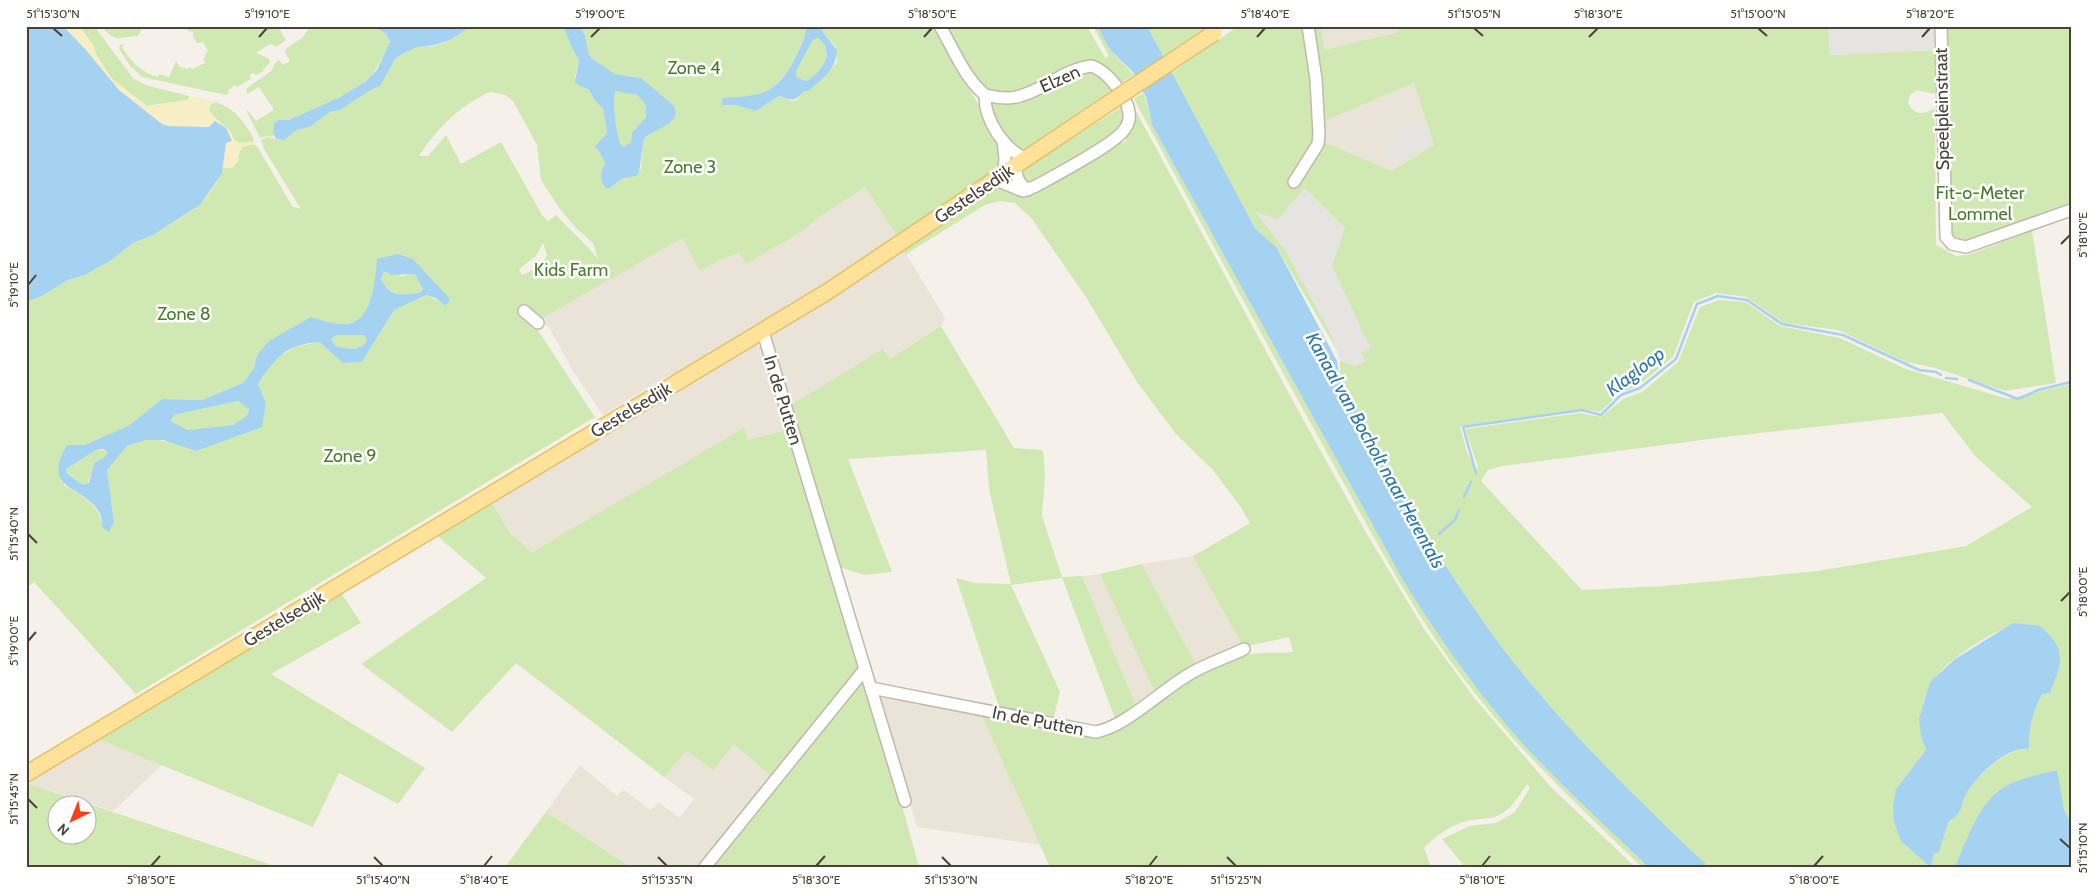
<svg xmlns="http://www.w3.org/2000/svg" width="2097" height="893" font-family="Cabin,sans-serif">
<rect width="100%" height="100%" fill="#f5f1ea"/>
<g fill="#e9e3d8">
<path d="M1321,26H1398L1399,32L1324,50Z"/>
<path d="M1414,83L1435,145L1392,171L1324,142L1322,122Z"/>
<path d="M865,187L897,236L850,268L678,372L664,378L603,415L573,371L550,329L541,319L682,237L718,261L739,253L746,264L800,233L818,218Z"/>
<path d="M903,249L945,318L941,326L888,359L882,350L789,406L770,335Z"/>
<path d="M756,344L762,348L790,429L748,440L743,429L532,552L510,533L491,501Z"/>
<path d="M1193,556L1243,647L1196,665L1142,564Z"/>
<path d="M1100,574L1155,693L1136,706L1082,576Z"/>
<path d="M875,690L980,712L1040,845L917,827Z"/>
<path d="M95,738L162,765L113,811L26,783V778Z"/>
<path d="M734,744L773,778L701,867H631L546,812L580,765L617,796L623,789L650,810L659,802L679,818L694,799L664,777L687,751Z"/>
</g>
<g fill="#d0e9b2" fill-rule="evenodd">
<path d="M79,26H94L133,78L145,85L189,96L188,100L147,106L111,78L96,54L93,45Z"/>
<path d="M101,26H143L138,36C119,37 116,44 101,26Z"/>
<path d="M188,26H281L279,28L286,40L276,47L270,44L256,53L268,58L270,62L262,72L256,75L253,73L250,75L251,79L237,87L235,85L228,90L229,93L226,95L142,77L130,66L119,49L120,45L124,44L122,47C132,62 140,72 158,77L159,74L169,77L176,61L180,67L188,69L190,67L192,69L205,63L203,59L206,56L205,54L208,51L203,42L197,43L193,36V32L188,31Z"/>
<path d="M311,26L379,28L389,38V47L371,77L342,96L289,120H281L273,133V137L267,136L260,138L246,110L248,111L256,121L274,110L259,87L247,94L246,89L271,71L276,62L279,60L283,65L290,61L285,52L286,49L302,38Z"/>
<path d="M472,26H563L573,50L579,60L575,77L580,86L589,90L595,101L603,108L607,133L597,144V151L605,161L602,168L612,187L623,178L638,174L641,168L644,139L653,132L663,127L676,110L674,106L638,77L615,74L593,59L589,55L585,35L579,26H806C806,36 800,46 796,55C776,97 762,92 722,105H735L756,111L779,96L792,101L797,100L805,91L823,79L837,62L836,47L823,32L821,26H935L999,142L1001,162L982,180L897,236L865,187L818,218L800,233L746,264L739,253L718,261L700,271L682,238L541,319L535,326L595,417L136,694L34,582L26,588V302L42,296L68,280L85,275L110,261L133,243L153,235L193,210L205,199L217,181L223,168H232L242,147L253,144L257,146L292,206L301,209L265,151L261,140L267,137L279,140L288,137L297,130L310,127L330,112L340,110L369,91L378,87L395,59L402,54L415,48L435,46L450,40ZM490,92L505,95L513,101L537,145L541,180L560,209L576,228L593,243L598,259C586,244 570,230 556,215L548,221L542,215L501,142L461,164L446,135L428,156H419C436,130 460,105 490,92ZM543,243L547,255L541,266L522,275L519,269L536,256ZM378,259H413L446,305L426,295L394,310L362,362L343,363L319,342L295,347L275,359L258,384L266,403L196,451C176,444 149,432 127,446C120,450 113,463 107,470L114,522L103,527C98,502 84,498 64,485L67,445H85L131,425L162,399L202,400L243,383L254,368L257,355L311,317C321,320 331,324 342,324C373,326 375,280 378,259Z"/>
<path d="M945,26H1087L1105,58L1109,56L1093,26H1097L1110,50L1134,75L1120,84C1090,33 1057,78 1022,92C1013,95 1004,93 995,91C989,89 980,85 976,80C965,67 953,41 945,26Z"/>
<path d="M1147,26H1208L1163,56Z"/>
<path d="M1238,26H1304L1324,142L1392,171L1434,145L1414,83L1322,122L1313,26H1321L1324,50L1399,32L1398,26H1828L1830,55L1935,50V94L1917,90L1910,95L1908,103C1915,116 1923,115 1935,108L1936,245L1956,256L1968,255L2032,231L2056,383L2005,391L1935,368L1906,362L1838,330L1784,323L1746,297L1716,293L1694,302L1673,357L1638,386L1619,394L1600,412L1582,409L1460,427L1467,452L1476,471L1478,467L1465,429L1580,413L1601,417L1623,399L1642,392L1678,362L1700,307L1719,300L1746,302L1780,326L1840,338L1906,369L2008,399L2071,384V824L2064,809L2056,770L2011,785L1996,792L1965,845L1955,867H1709C1639,801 1570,734 1511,659C1486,627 1464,593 1441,559L1437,562L1432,555L1436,552L1340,381V360L1355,366L1361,352L1370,349L1341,357L1277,248L1255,228L1172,73ZM1942,413L1976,457L2032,507L1966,546L1817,571L1664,586L1582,590L1481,481L1488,470L1502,466L1733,436ZM2013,623L2052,688L2050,693L2042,694C2032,715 2029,726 2029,749C2006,747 1975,777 1965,796C1962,802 1962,809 1958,814C1956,818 1952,819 1949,822C1947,826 1941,846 1939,852L1934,854L1931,866L1896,789L1926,750C1910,691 1941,663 1989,636C1997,631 2005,629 2013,623Z"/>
<path d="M1947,26H2071V204L1966,240H1959L1952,235L1950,227Z"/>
<path d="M818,38C837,52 821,73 806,81L795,77L796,71L813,40Z"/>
<path d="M1093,71L1104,75L1113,89L1022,151L1009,143L991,111L992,105L997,101L1069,74Z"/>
<path d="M616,91L634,93L639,96L644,102L647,112L645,120L632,133L631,142L625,146L621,145C617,138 611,98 616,91Z"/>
<path d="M1144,93L1152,125L1372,524L1469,678L1539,761L1648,867H1642C1579,807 1516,748 1463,678C1410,608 1369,528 1326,451C1264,339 1203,227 1142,114L1134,99Z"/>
<path d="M216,102C235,109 245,122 254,139L252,142L240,143L235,141L230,131L212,115L209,110L211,104Z"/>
<path d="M1131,102L1299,412L1368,536L1424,629L1475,699L1550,786L1635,867H1465L1442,839L1470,826L1496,823L1515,812L1530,788L1527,784C1520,794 1513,808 1501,814C1491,820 1478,818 1467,821C1450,825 1436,836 1424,848L1431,867H1050L980,712L1084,737H1097L1108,734C1152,706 1195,666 1247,655C1262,651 1278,654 1293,652L1289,637L1243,647L1193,556L1250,523L1240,506L1213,470L1175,433L1137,382L1086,297L1032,219L1015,203L1000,201L985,205L906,254L903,249L994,187H1003L1017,193L1118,140L1124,143L1126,141Z"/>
<path d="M1123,106L1124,123L1118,130L1034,184L1023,182L1021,171Z"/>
<path d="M387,272L402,276L415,273L423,289L420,293C400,294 392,299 381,279L383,273Z"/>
<path d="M941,326L1014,448L1043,450L1045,476L1042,516L1062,577L1082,576L1136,706L1116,721L1062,578L1011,585L1060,692L1053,720L1000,710L956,578L975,583L1011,584L989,489L986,450L848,459L892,572L864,575L836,566L789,406L883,349L889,359Z"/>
<path d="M337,335H364L367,341C358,352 348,349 336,346L331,339Z"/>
<path d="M238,401L249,408L247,416L233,425L188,430L169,421L174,415Z"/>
<path d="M744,428L748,440L790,429L861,665L773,778L734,744L713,770L687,751L664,777L516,663L452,732L361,664L486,578L435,534L491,501L510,533L532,552Z"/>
<path d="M98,449L108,451L104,457L94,463L88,483L83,485L67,472L66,469Z"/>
<path d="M1142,564L1196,665L1155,693L1100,574Z"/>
<path d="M340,591L361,623L271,674L425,768L398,804L339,773L313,827L95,738Z"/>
<path d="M862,675L887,751L919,867H709Z"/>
<path d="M26,783L269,864L267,867H26ZM58,806H88V836H58Z"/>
<path d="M546,812L631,867H505Z"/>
</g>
<path fill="#f8eec6" d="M63,26H79L93,45L96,54L111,78L146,106L188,100L189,96L216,102L211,104L209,109L212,115L230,131L235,141L240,143L252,142L254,139L257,146L253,144L242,147L238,153L239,160L232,168H223L226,143L212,126H165L119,90L86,50Z"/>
<g fill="#e6e4e1">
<path d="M1828,26H1935V50L1830,55Z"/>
<path d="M1424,122L1430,143L1393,167L1383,160L1392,149L1390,135Z"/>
<path d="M1305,188L1345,228L1332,266L1371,349L1361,352L1366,361L1355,366L1340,360L1332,337L1287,253L1255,212L1278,219Z"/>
</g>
<g fill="#a6d2f1" fill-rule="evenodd">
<path d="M26,26H63L86,50L119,90L162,124L168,126L209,127L215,121L226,128L232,141L226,143L222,173L200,205L153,235L133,243L110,261L85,275L68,280L42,296L26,302Z"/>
<path d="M370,26H472L450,40L435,45L415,48L402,54L395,59L380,86L369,91L340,110L330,112L310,127L297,130L284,140L276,139L273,133L274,124L278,120H289L342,96L366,81L377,70L390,42C386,30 379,30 370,26Z"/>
<path d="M563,26H579L585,35L589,55L593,59L615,74L641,78L674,106C684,124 652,129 644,139L639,173L636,176L623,178L610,188H606C598,180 601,171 605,162L595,146L607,133L603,108L595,101L589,90L580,86L575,82L579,60L573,50ZM616,91L637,95L644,102L646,107V117L632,133L631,142L625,146L621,145C617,138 611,97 616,91Z"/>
<path d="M806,26H821L823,32L837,50C836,70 823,79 808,91H805C794,102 794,101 779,96L756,111L735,105H722L723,98C763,96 777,94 796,56C800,47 806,37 806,26ZM818,38C837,52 821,73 806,81L796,77V71L813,40Z"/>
<path d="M1097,26H1147L1255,228L1277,248L1337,361L1340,381L1436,553L1432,555L1436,562L1441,559C1464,593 1486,627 1511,659C1570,734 1639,801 1709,867H1648C1612,832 1575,798 1539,761C1487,707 1443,644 1403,580L1152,125L1146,97L1133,72L1110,50Z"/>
<path d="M398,254L413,259L450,299L446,306L435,298L426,295L394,310L362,362L343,363L319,342C285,345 276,357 258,384L266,403L262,427L196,451L163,440H146L127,446L107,470L114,522L109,532L102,527C102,523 102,516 99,512C82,484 40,491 67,445H85L130,425L162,399L202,400L243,383L254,368L257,355L269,341L311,317C321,320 332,324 342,324C373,326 375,280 377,259ZM386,272L392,275L415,274L423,289L420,293C400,294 392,299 381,279L383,273ZM337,335H364L367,341C358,352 348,349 336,346L331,339ZM238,401L249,409L247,416L233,425L188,430L170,421L174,415ZM98,449H103L108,452L104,457L94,463L89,483L83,485L67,473L66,469Z"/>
<path d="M2013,623L2040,626C2068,650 2062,662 2050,693L2042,694C2032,715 2029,726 2029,749C2006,746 1975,777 1965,796C1962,802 1962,809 1958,814C1956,818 1951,819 1949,822C1947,826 1941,846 1939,852L1934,854L1931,866L1928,865L1901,841L1894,822L1893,805L1896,789L1926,750L1921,735L1919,719L1930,682L1955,659Z"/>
<path d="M2057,770L2064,809L2071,824V867H1955C1965,844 1977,809 1996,793C2008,781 2040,774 2057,770Z"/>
</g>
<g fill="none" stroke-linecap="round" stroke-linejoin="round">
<g stroke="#a6d2f1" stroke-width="2.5">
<path d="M1946,378L1957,379"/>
<path d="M1969,380L2018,399L2038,390L2071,382"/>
<path d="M1476,473L1463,427L1582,410L1601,415L1621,395L1640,388L1676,359L1697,304L1718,296L1747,300L1782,324L1843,335L1919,370L1936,372L1941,375"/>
<path d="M1464,497L1471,482"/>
<path d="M1439,534L1455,520L1459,510"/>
</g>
<g stroke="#c0b9ac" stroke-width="14">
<g id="minor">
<path d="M940,26C954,50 964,77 985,95C984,120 1004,149 1026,159"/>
<path d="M1941,26L1946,237L1952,244L1966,247L2071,210"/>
<path d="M985,95C996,97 1009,100 1020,96C1046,89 1064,69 1092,66C1106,72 1114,82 1122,95C1129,106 1133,119 1124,130C1115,144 1054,176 1036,186L1023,191L996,180"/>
<path d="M1003,141L1005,158L1004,174"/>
<path d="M1015,167C1017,178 1018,183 1028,190"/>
<path d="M1294,182L1318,144L1319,134L1316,79L1308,26"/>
<path d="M524,311L538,323"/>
<path d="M763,332L905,801"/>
<path d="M871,688L1096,732C1126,726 1161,691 1188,675C1205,664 1226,658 1244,649"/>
<path d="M705,867L865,669"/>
</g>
</g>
<g stroke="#e5c068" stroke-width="18">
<path id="major" d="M26,774L827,292L1109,103"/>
</g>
<use href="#minor" stroke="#fff" stroke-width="11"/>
<use href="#major" stroke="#fee299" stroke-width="15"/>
<g stroke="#e5c068" stroke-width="18" stroke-linecap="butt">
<path id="major-bridge" d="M1109,103L1214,33"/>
</g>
<use href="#major-bridge" stroke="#fee299" stroke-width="15"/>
</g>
<path fill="none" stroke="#494237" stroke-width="2" d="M53,28L62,36M1474,28L1483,36M1758,28L1767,36M259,37L267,28M591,37L600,28M924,37L932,28M1257,37L1265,28M1589,37L1598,28M1922,37L1930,28M2061,244L2070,235M28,285L36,275M28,534L37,543M2061,601L2070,592M28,641L36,632M28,799L37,808M2060,839L2070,848M374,857L383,866M658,857L667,866M942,857L951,866M1227,857L1236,866M151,866L160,856M484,866L492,856M816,866L825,856M1149,866L1157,856M1482,866L1490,856M1814,866L1823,856"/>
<g text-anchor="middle" stroke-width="5" stroke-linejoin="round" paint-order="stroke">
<g font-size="18" fill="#487c2a" stroke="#fff">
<text x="694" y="74">Zone 4</text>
<text x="690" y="173">Zone 3</text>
<text x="1980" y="199">Fit-o-Meter<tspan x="1980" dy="21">Lommel</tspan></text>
<text x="571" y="276">Kids Farm</text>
<text x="184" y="320">Zone 8</text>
<text x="350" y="462">Zone 9</text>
</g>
<g font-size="18" fill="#494237" stroke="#fff">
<text transform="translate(1060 79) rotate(-24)" y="6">Elzen</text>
<text transform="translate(1942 109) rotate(-91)" y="6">Speelpleinstraat</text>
<text transform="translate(974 194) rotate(-34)" y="6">Gestelsedijk</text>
<text transform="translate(783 400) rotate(73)" y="6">In de Putten</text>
<text transform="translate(631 410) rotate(-31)" y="6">Gestelsedijk</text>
<text transform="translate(284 619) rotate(-31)" y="6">Gestelsedijk</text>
<text transform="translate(1038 721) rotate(11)" y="6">In de Putten</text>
</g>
<g font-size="19" font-style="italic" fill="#2e77ae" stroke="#fff">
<text transform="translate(1635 371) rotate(-37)" y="7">Klagloop</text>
<text transform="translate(1376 450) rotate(61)" y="7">Kanaal van Bocholt naar Herentals</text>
</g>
</g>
<rect width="2097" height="893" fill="none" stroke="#ffffff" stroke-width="55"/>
<g transform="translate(72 820) rotate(223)"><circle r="24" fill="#ffffff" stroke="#b6b3af"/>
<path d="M0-4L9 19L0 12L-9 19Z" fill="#fa3f1b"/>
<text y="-8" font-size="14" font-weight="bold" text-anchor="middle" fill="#494237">N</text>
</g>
<rect x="28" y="28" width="2042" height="838" fill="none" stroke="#494237" stroke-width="2"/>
<g font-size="12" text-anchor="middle" fill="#494237">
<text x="53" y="18">51°15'30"N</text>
<text x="267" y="18">5°19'10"E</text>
<text x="600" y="18">5°19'00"E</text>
<text x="932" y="18">5°18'50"E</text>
<text x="1265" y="18">5°18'40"E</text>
<text x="1474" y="18">51°15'05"N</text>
<text x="1598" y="18">5°18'30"E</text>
<text x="1758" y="18">51°15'00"N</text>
<text x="1930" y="18">5°18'20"E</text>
<text transform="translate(2083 235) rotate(-90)" y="4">5°18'10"E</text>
<text transform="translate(14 285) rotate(-90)" y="4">5°19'10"E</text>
<text transform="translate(14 534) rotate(-90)" y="4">51°15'40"N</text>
<text transform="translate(2083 592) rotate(-90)" y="4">5°18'00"E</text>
<text transform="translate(14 641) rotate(-90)" y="4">5°19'00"E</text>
<text transform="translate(14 799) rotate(-90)" y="4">51°15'45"N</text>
<text transform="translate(2083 848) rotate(-90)" y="4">51°15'10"N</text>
<text x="151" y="884">5°18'50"E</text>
<text x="383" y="884">51°15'40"N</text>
<text x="484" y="884">5°18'40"E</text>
<text x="667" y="884">51°15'35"N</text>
<text x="816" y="884">5°18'30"E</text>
<text x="951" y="884">51°15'30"N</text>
<text x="1149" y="884">5°18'20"E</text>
<text x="1236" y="884">51°15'25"N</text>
<text x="1482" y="884">5°18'10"E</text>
<text x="1814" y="884">5°18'00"E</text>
</g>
</svg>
